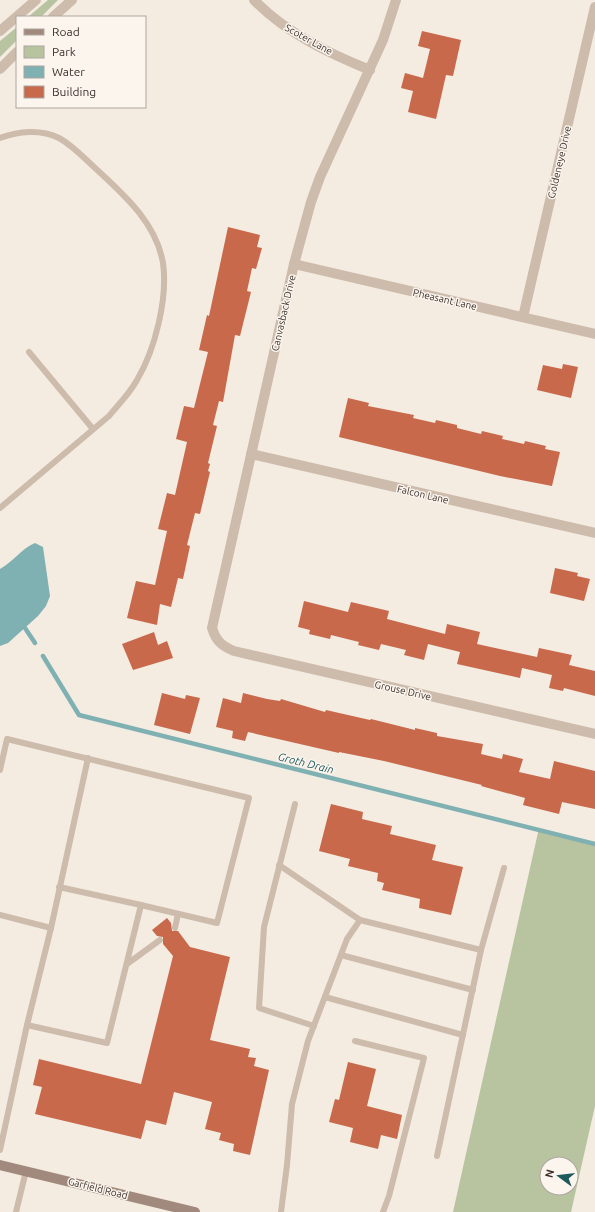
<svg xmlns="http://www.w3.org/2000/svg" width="595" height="1212" font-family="Ubuntu,sans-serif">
<rect width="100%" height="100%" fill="#f4ebe1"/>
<g fill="#b8c4a0" fill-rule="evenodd">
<path d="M48,0H58L41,17H28Z"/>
<path d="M17,27V40L0,57V41Z"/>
<path d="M539,828L595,842V1106L571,1212H453ZM547,1164H571V1188H547Z"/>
</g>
<path fill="#7fb0b2" d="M35,543L43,547L50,596L46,606L38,616L8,643L0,646V569C13,562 21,549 35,543Z"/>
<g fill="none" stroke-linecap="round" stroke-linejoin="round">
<g stroke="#7fb0b2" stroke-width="4.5">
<path d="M25,628L35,643"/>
<path d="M43,656L79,715L595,844"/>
</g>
</g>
<g fill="#c8694b">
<path d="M422,31L461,40L453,76L446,75L436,119L408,112L413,91L401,88L405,73L423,78L430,49L418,46Z"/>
<path d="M228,227L260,235L257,247L262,248L256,269L252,268L247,291L251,292L240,336L235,335L223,402L219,401L213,425L217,426L208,463L210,464L208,471L210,472L200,514L195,513L187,545L190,546L183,579L178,578L171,607L160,604L157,625L127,618L136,581L155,585L167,531L158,529L167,493L175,495L187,442L176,439L184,406L194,408L208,352L199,350L207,315L209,316Z"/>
<path d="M563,364L578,367L571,398L537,390L543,365L562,369Z"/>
<path d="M348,398L369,403L368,406L414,415L413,418L435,423L436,420L457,425V428L481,434L482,431L503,436L502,439L524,444L525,441L546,446L545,449L560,452L552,486L500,476L339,437Z"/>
<path d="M555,568L578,573L577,576L590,579L584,601L550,593Z"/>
<path d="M304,601L348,612L351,602L389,611L387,619L445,634L447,624L480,632L477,644L537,657L539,648L572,655L569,665L595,671V696L564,688L563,691L549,688L552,675L522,668L520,678L457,664L460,652L428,644L424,660L404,655L406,650L381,644L379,650L358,645L359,642L331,635L330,639L309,634L310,630L298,627Z"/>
<path d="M154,632L158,645L167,641L173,658L133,670L122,644Z"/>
<path d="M162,693L185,699L186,695L200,698L190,734L154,725Z"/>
<path d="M243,693L267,699L280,701L281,699L325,712L326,710L370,720L371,719L415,730V728L437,733V736L483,744L481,754L502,759L503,754L523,759L519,772L550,779L554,761L595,771V809L562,802L559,814L523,805L525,798L481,786L482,785L384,761L339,752V753L248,732L245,741L232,738L233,731L216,727L223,698L241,703Z"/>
<path d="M331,804L363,812L362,819L392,826L390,834L436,845L432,860L463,867L451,915L419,908L420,899L382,890L384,883L377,881L378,873L348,866L350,859L319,851Z"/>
<path d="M167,918L171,923L172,931H178L190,947L230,957L210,1040L250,1049L248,1057L256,1058L254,1066L269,1070L250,1155L233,1151L234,1144L219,1140L221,1133L205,1129L212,1102L174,1092L166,1125L146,1120L141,1139L35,1114L42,1087L33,1085L39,1059L141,1084L173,956L163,944V937L157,936L152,930Z"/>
<path d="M348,1062L376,1069L367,1106L402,1115L397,1139L381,1135L378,1149L350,1142L353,1128L329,1122L335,1099L339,1100Z"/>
</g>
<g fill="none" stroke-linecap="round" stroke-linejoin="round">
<g stroke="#cdbbac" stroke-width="6">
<path d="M0,138C18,131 41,129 59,138C72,145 83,157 94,167C123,194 156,222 163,263C168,298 155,350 137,380C130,393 119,404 109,416L0,508"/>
<path d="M29,352L93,429"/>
<path d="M0,770L7,739L249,798L217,923L141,905L107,1043L27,1025"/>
<path d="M295,804L264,927L259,1008L314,1026"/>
<path d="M279,865L360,920"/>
<path d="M59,887L141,905"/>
<path d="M0,915L51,928L27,1025L0,1150"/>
<path d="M51,928L88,758"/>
<path d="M175,928L178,914"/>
<path d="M481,950L504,868"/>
<path d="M341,955L473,990"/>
<path d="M127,964L160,940"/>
<path d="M325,997L463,1035"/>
<path d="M355,1041L424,1058L389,1196L383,1212"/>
<path d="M16,1212L26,1171"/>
<path d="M281,1212L287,1165L292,1104L308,1041L347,939L360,920L481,950L437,1156"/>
</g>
<g stroke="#cdbbac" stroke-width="10">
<path d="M254,0C286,33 328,53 370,70"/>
<path d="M396,0L383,40L320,177L311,202L294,264L212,628C216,641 222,646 234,651L595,734"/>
<path d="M53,17L72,0"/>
<path d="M0,31L36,0"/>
<path d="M0,69L17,52"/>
<path d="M294,264L595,334"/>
<path d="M523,317L595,7"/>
<path d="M251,454L595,533"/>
</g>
<path stroke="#a18a7d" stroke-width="10" d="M0,1165L195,1212"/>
</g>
<g text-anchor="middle" stroke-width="3" stroke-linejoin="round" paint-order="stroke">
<g font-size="10" fill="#3b302b" stroke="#fbf5ee">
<text transform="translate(309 39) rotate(29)" y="4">Scoter Lane</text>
<text transform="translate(559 162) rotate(-77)" y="4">Goldeneye Drive</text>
<text transform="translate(445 299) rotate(13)" y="4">Pheasant Lane</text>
<text transform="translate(283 313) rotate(-77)" y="4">Canvasback Drive</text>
<text transform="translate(423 494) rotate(13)" y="4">Falcon Lane</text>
<text transform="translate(403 690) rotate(13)" y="4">Grouse Drive</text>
<text transform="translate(98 1188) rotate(14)" y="4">Garfield Road</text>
</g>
<g font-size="11" font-style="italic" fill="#1f5a5e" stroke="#fbf5ee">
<text transform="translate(306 763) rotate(14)" y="4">Groth Drain</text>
</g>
</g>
<rect x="16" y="16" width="130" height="92" fill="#fbf5ee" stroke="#aea6a0"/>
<rect x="24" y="29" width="20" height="6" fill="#a18a7d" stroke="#aea6a0"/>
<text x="52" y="36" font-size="12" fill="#3b302b">Road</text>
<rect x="24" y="46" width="20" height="12" fill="#b8c4a0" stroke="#aea6a0"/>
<text x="52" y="56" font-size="12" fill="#3b302b">Park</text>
<rect x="24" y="66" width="20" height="12" fill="#7fb0b2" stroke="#aea6a0"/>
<text x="52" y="76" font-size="12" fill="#3b302b">Water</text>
<rect x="24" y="86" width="20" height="12" fill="#c8694b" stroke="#aea6a0"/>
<text x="52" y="96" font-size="12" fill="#3b302b">Building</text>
<g transform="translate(559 1176) rotate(285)"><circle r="19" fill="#fbf5ee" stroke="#aea6a0"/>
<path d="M0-3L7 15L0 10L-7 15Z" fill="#1f5a5e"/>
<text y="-6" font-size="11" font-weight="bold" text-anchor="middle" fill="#3b302b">N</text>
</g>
</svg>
